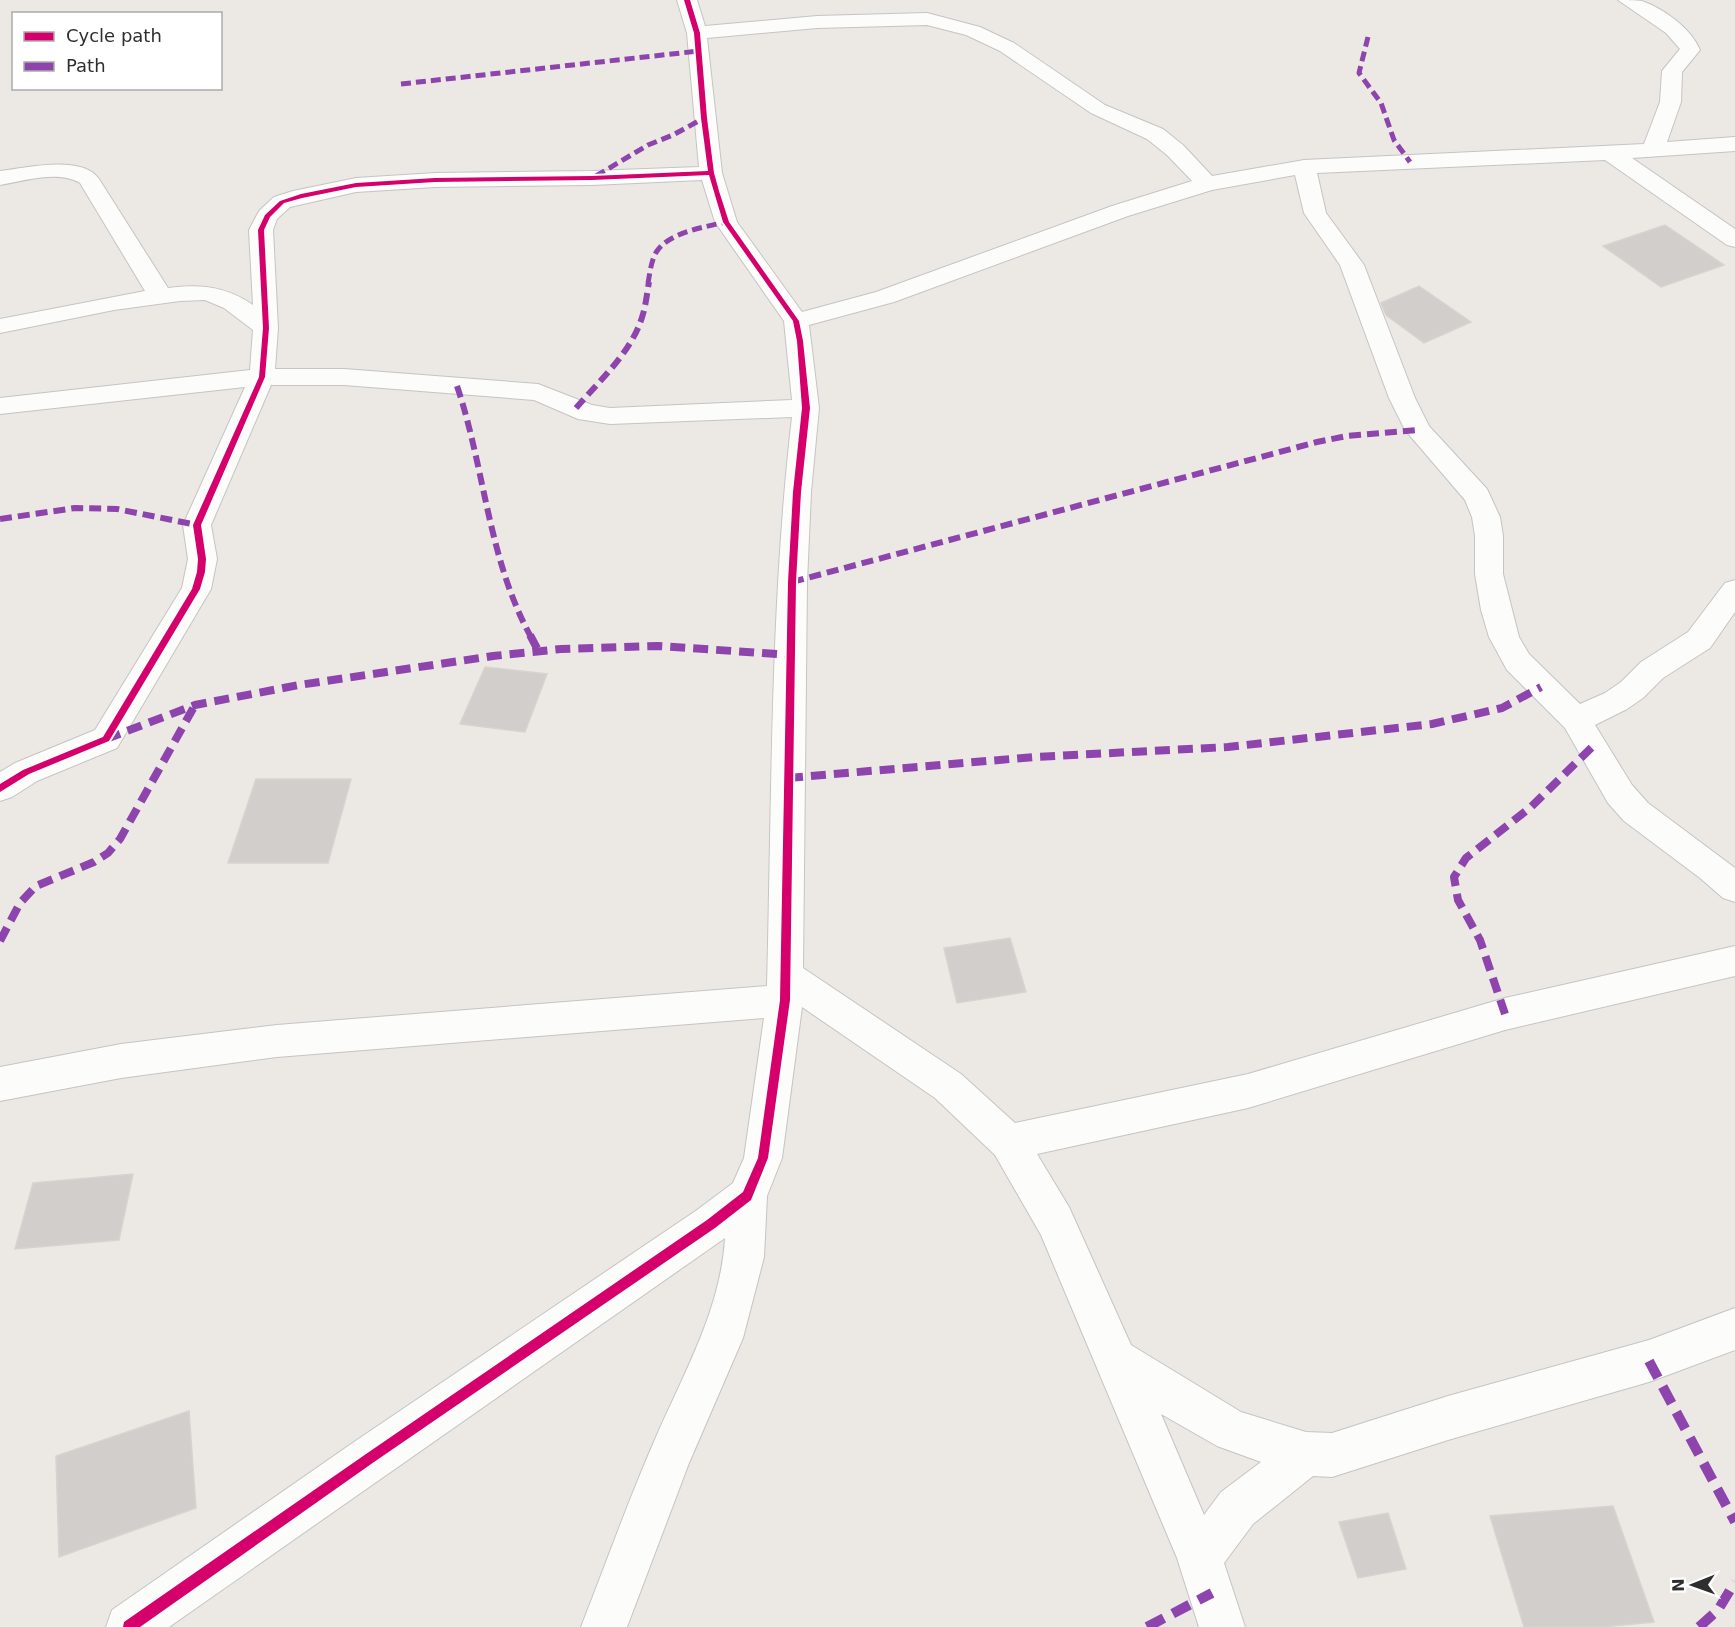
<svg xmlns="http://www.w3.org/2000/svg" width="1735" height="1627" font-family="'DejaVu Sans',sans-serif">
<rect width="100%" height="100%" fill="#ece8e4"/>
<g fill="#d1cecb" stroke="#d7d4d0" stroke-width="1.5">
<path d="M1665,225L1724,265L1661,287L1603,246Z"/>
<path d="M1419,286L1471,322L1424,343L1386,315L1381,303Z"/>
<path d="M485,667L547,674L525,732L460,724Z"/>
<path d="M256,779H351L328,863H228Z"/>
<path d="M1010,938L1026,992L957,1003L944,948Z"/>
<path d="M133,1174L119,1240L15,1249L33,1183Z"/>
<path d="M189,1411L196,1508L59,1557L56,1456Z"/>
<path d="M1613,1506L1654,1622L1602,1627H1524L1490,1516Z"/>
<path d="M1388,1513L1406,1569L1358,1578L1339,1522Z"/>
</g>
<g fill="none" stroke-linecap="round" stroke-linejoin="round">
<g stroke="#c5c4c5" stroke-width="2">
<path id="minor" d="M677,0H697L705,26L817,16L927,13L980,27L1014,43L1105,105L1163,129L1183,145L1212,176L1304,160L1644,144L1660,102L1662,71L1680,49L1666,33L1618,0C1626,0 1636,0 1642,1C1664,9 1691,28 1700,50L1682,72L1681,102L1667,142L1735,137V151L1632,158L1735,229V247L1727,245L1605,160L1317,173L1326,213L1364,265L1415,398L1429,426L1487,489L1500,517L1503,536V574L1519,637L1529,654L1580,704L1605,693L1621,682L1641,662L1688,632L1725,583L1735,580V612L1710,648L1663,678L1643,698L1627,709L1595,725L1632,785L1648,803L1735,868V902L1723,898L1700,878L1624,821L1608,803L1565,728L1507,670L1489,637L1481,610L1475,574V536L1472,517L1465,500L1405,430L1389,398L1340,265L1304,213L1295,175L1212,190L1128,216L894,302L809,325L819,408L811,492L807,582L803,968L961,1074L1015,1123L1248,1074L1505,998L1735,946V976L1505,1030L1248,1108L1037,1154L1069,1207L1131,1345L1241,1412L1306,1432L1332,1433L1448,1396L1649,1340L1735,1308V1350L1649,1382L1448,1440L1332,1477L1313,1476L1253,1524L1224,1563L1245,1627H1199L1177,1558L1041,1235L995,1155L935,1098L802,1007L782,1158L767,1196L764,1257L743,1338L689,1463L627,1627H581C605,1566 627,1504 653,1444C681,1378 721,1311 725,1238L169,1627H106L112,1610L354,1442L697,1210L733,1183L744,1158L764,1018L277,1057L121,1078L0,1101V1067L121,1044L277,1025L767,986C772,796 770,605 792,417L610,424L578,419L534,400L344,385H271L211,525L217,559L211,589L117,748L37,781L12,797L0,801V772L15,763L95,730L182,588L188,559L183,525L245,387L0,414V398L250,370L253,330L224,308L205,300L180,301L114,310L0,333V319L145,291L80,183C57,170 24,181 0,185V171C25,168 82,154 99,179L168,288C200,284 226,286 253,305L249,230L259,211L274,197L293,191L356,178L435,173L592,171L699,167L687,33ZM927,25L966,35L1000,51L1091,113L1147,139L1167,155L1192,181L1112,206L876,292L802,312L737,222L722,173L707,38L817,28ZM702,180L715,222L784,321L792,400L610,408L592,405L538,384L344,369H275L278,328L273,230L277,219L290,207L356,192L435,187L592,185ZM1161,1414L1217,1446L1261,1462L1221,1492L1204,1515Z"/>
</g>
<use href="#minor" fill="#fcfcfb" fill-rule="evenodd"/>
<g stroke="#8e44ad" stroke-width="5" stroke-dasharray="10 5" stroke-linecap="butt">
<path d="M1368,37L1359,73L1381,103L1394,140L1410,162"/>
<path d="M401,84L699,51"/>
<path d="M596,176L648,145L673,135L704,118"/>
<path d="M648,283C650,273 651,260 657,251C670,232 705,227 726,222"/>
</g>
<g stroke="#8e44ad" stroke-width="6" stroke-dasharray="12 6" stroke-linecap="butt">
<path d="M457,386C485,469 488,559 531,637"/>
<path d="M576,408C600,380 633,351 643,314C646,304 647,293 649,282"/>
<path d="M0,519L75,508L117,509L197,525"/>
<path d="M792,582L1317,442L1347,436L1418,430"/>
</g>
<g stroke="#8e44ad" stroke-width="8" stroke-dasharray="15 8" stroke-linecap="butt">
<path d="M530,635L539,652"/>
<path d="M106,739L195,705L299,685L493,656L561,649L658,646L793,655"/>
<path d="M788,778L1034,757L1228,747L1432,724L1502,708L1541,687"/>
<path d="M0,941L20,903L36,886L94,862L108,853L120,839L195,705"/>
<path d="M1505,1014L1480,940L1458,900L1454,877L1466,858L1531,807L1592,747"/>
</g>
<g stroke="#8e44ad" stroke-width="10" stroke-dasharray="19 10" stroke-linecap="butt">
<path d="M1649,1361L1735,1522"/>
<path d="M1147,1627L1212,1593"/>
<path d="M1699,1627L1718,1610L1735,1582"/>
</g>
<g stroke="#fff" stroke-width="4">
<path id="cycleway" d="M684,0H690L700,33L707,118L714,173L719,191L729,222L799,321L803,341L810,408L801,492L796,582L790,1000L768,1158L751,1200L715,1228L374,1462L140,1627H123L124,1622L366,1454L707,1220L743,1192L758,1158L780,1000L788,582L793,492L802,408L797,341L793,321L723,222L709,175L592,180L435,182L356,187L302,198L284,203L270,217L264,230L269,328L265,377L201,525L206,559L205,572L200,589L109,741L29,774L0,792V784L23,770L103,737L192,589L197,572L198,559L193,525L259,377L263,328L258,230L265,215L280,201L301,194L356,183L435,178L592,176L708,171L701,118L694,33Z"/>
</g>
<use href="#cycleway" fill="#d6006c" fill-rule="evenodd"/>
</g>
<rect x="12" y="12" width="210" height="78" fill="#ffffff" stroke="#ababab" stroke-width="1.5"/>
<rect x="24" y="32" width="30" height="9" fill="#d6006c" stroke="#ababab" stroke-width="1.5"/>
<text x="66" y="42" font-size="18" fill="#2e2e2e">Cycle path</text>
<rect x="24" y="62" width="30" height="9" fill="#8e44ad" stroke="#ababab" stroke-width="1.5"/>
<text x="66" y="72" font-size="18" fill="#2e2e2e">Path</text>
<g transform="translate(1693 1585) rotate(269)" stroke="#ffffff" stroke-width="4.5" paint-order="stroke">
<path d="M0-4.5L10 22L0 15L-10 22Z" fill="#2e2e2e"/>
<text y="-9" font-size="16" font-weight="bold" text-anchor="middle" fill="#2e2e2e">N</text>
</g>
</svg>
